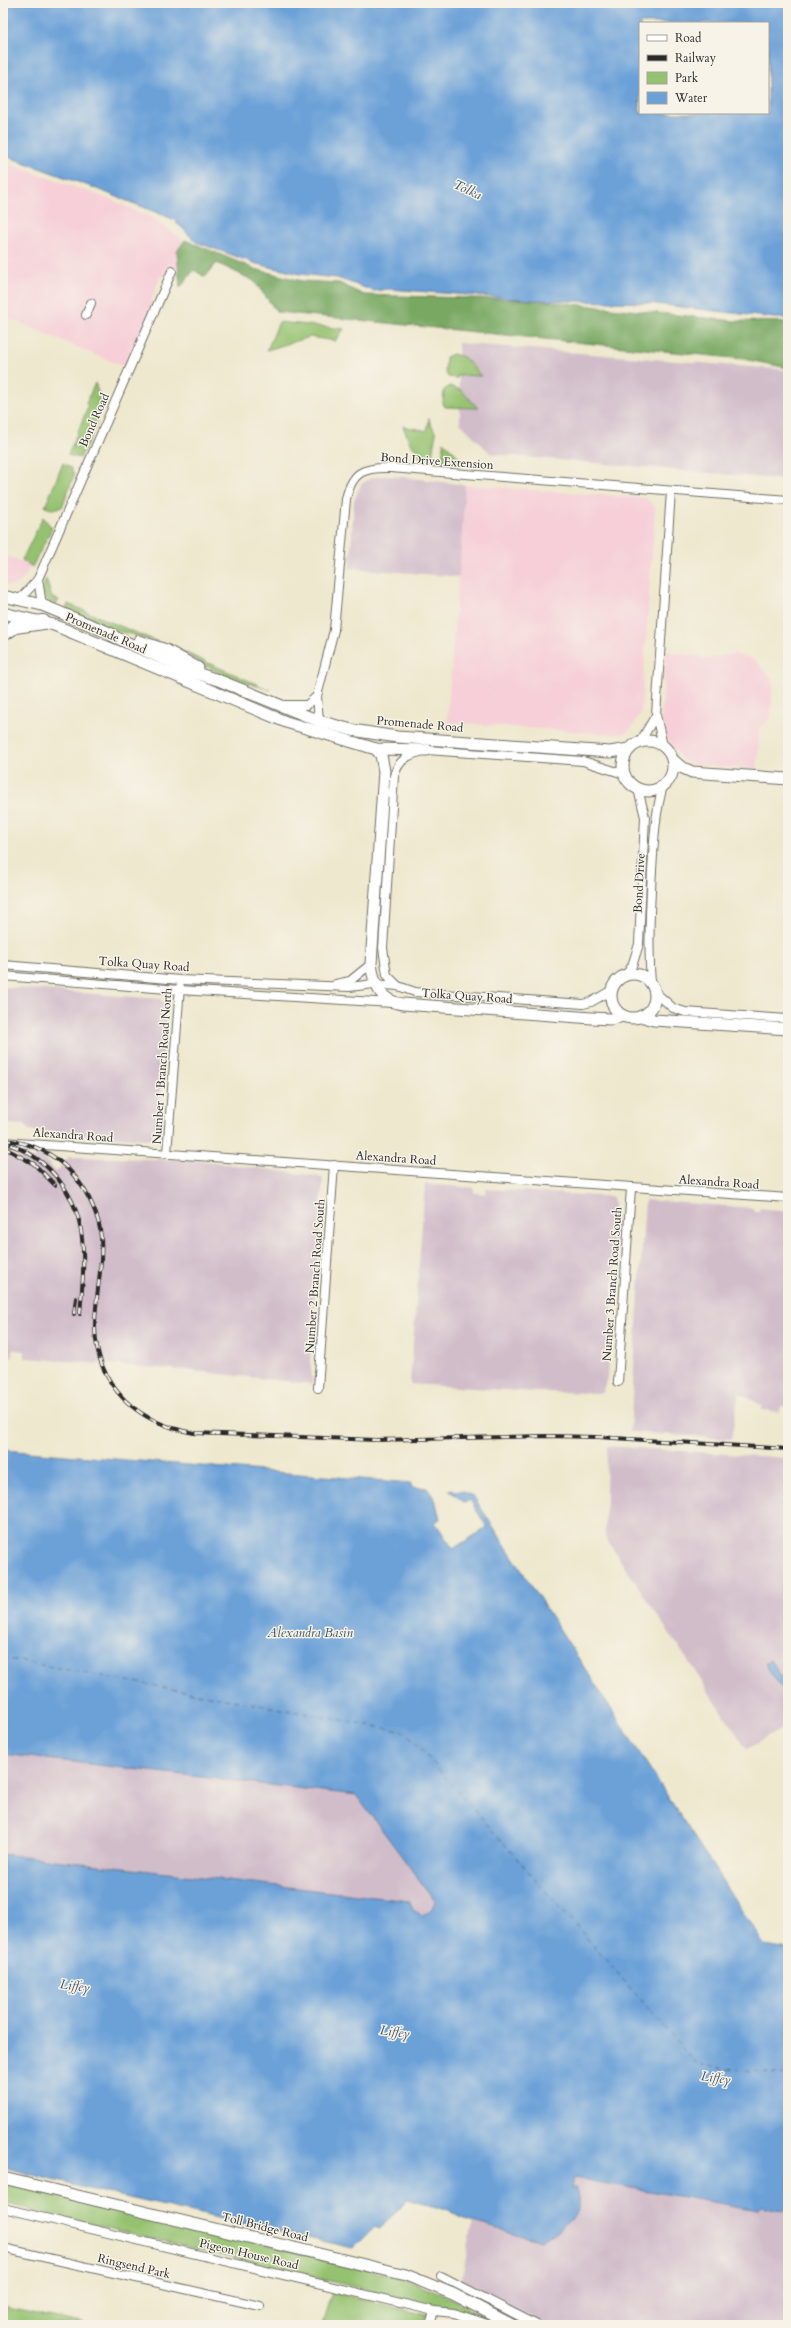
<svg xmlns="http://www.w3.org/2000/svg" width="791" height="2328" font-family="Cardo,serif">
<rect width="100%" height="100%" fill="#f7f3e8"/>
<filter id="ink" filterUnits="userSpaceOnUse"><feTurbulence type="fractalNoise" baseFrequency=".025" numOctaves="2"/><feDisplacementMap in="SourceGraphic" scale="8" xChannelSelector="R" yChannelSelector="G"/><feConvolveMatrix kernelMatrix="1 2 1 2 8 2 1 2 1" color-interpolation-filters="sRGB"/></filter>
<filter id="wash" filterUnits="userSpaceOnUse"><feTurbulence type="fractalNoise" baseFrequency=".012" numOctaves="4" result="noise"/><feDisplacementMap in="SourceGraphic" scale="16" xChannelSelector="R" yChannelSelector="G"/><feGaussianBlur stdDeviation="0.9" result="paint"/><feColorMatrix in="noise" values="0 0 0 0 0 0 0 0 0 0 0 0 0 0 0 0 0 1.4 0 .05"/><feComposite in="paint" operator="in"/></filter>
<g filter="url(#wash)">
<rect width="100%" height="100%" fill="#eee8ce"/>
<g fill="#f6cfd8">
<path d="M3,162L112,200L154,219L181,238L186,253L181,267L160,277L152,298L151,311L125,367L3,316Z"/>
<path d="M465,485L646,498L655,508L641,712L630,730L621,735L447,722Z"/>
<path d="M3,554L29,565L27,574L19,583L11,586L3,584Z"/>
<path d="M666,651L708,658L735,654L754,659L773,680L771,718L760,726L757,770L697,765L683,760L671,747L661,727Z"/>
</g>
<g fill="#d1bdca">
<path d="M458,343L788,370V480L491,454L460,423Z"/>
<path d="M382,476L405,477L465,485L459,577L350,568L354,501L361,484L371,478Z"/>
<path d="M3,987L160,999L167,1008L158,1131L150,1139L30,1131L25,1125L7,1124L3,1127Z"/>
<path d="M3,1154L19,1158L22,1154L33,1159L37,1155H41L56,1172L69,1157L198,1160L323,1177L310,1361L313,1384L184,1370L25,1358V1351L13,1350L12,1358L3,1357Z"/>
<path d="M425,1184L474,1188V1193H481L485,1194L486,1189L613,1197L617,1230L607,1378L602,1393L535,1392L410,1384Z"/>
<path d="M645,1200L753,1208L754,1212H759L760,1208L788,1212V1407L781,1406L780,1412L762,1410V1406L739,1392L731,1439L630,1432Z"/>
<path d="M607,1446L788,1458V1653L786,1650L783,1652L788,1659V1688L770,1660L765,1664L788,1698L781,1703L788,1713V1725L747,1749L605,1537Z"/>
<path d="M3,1754L356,1795L433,1896L435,1906L431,1911L422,1915L413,1910L409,1901L3,1854Z"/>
<path d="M574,2178L757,2210L761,2207L788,2212V2325H547L461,2283L473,2222L541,2241L572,2187Z"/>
</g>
<g fill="#95c270" stroke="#60764e">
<path d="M279,322L344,329L335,341L310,337L267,350Z"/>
<path d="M453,354L464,357L481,376L458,375L457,378L448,377L445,371L446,357Z"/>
<path d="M95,383C106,411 93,433 80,458L68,455L88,407L86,403Z"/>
<path d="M450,386L461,390L478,408L445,407L443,403L444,390Z"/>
<path d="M429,418L430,423L436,433L431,461L420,459V455L410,443L403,426L427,431Z"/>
<path d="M444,442L460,458L461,463L442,462Z"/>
<path d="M63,463L71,468L74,475L62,507L52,509L45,507Z"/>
<path d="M43,517L52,528L32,567L22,560Z"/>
<path d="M46,579L52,598L59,600L56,605C43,599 40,593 46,579Z"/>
<path d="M68,604L158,642L112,629L66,610Z"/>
<path d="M181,651L270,690L224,676Z"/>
<path d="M3,2181L404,2278L456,2301L479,2314L473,2315L3,2203Z"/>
<path d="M332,2292L426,2315L424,2325H322Z"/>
<path d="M3,2307L91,2325H3Z"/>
</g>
<path fill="#78a862" stroke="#526a46" d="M185,240L255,269L302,281L339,283L364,295L534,300L735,321L788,322V368L743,359L277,312L254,281L217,263L205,277L194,270L180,288L177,251Z"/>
<g fill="#6ca1d8" stroke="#4c6682" fill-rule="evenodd">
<path d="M3,3H788V318H775L648,303L534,300L389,289L374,291L337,278L300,274L257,264L196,242L173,219L92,187L3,155ZM640,23H768V113H640Z"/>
<path d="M3,1450L411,1483V1487L427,1488L435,1499L440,1519L435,1522L453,1549L487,1527L470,1500L465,1503L449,1490L464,1491L474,1497L764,1945L788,1949V2212L761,2207L758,2210L574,2178L572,2187H576C589,2214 560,2228 541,2241L473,2222L443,2209L407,2199L380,2229L374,2227L353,2248L84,2188L3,2167V1854L409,1901L413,1910L422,1915L431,1911L435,1901L356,1795L3,1754Z"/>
<path d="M770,1660L788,1688V1713L781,1702L788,1698L765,1664Z"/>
</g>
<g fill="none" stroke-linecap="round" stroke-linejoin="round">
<path stroke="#425468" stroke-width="1" stroke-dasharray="5 4" stroke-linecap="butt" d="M3,1658L406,1732L698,2065L788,2075"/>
</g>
</g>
<g filter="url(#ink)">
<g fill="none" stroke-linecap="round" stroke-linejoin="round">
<g stroke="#6f6d64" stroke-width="10">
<g id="street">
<path d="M86,315L91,303"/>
<path d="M38,579L42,605"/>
<path d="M20,599L38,579L172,271"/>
<path d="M283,705H307L317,696"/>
<path d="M656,715L671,491"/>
<path d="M319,721L317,696L334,630L346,499C352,472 363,467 391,468L788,500"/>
<path d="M640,742L656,715L663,746"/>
<path d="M3,965L180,980L349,987L374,984L398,986L415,992L583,1004L591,1002L612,990"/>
<path d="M3,976L180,990L392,1003"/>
<path d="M625,976L632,966L639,944L645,817L638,789"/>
<path d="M651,983C648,945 650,908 652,870C654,841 655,814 663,786"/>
<path d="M336,984L350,981L371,964"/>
<path d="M398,986L387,975L383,948L394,776C399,758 410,754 427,750L583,761L624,774"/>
<path d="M655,992L673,1008L685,1012L788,1019"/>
<path d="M3,1142L788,1198"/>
<path d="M167,1153L180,987"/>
<path d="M618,1382L631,1188"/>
<path d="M318,1388L334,1165"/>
<path d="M3,2208L434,2311L454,2313L490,2325"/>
<path d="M3,2248L260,2306"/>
<path d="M441,2276L537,2325"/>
<path d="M430,2325L434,2311"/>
</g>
</g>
<g stroke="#6f6d64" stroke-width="13">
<g id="secondary">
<path d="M3,596L42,605L110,633L115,637L190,671L218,680L319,721L352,730L397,737L567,749L610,752L629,749"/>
<path d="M3,613L54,625L286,722L376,749L427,750"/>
<path d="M139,641L166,650L198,668"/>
<circle cx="648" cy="766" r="25"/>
<path d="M376,749L381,755L384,771L371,964C374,984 380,1002 403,1004L592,1018L611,1019L624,1016"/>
<path d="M672,759L681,767L692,772L788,779"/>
<circle cx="633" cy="996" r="22"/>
<path d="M641,1016L654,1020L788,1029"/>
<path d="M3,2178L406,2275L453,2294L512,2325"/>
</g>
</g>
<g stroke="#6f6d64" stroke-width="16">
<path id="highway" d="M3,634L15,626L43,622"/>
</g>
<use href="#street" stroke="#fff" stroke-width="8"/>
<use href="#secondary" stroke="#fff" stroke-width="11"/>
<use href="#highway" stroke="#fff" stroke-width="14"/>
<g stroke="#2b2b2b" stroke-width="4">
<g id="rail">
<path d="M3,1140C29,1142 52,1152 70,1171C84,1186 96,1208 100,1229C105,1261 95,1294 95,1326C96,1387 137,1423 194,1433L376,1440L546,1436L598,1437L788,1449"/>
<path d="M11,1145C50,1159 78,1196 82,1238C85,1263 82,1289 80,1314"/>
<path d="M3,1147L34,1164L55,1185"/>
<path d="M74,1314L76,1298"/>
</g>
</g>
<use href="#rail" stroke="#f7f3e8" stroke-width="2.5" stroke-dasharray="8" stroke-linecap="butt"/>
</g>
</g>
<g text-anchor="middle" stroke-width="3" stroke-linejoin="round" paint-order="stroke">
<g font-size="12" fill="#2b2b2b" stroke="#f7f3e8">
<text transform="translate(94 420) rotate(-66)" y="4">Bond Road</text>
<text transform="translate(437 461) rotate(4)" y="4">Bond Drive Extension</text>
<text transform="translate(106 633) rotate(23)" y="4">Promenade Road</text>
<text transform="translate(420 724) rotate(5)" y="4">Promenade Road</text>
<text transform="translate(639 883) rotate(-87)" y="4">Bond Drive</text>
<text transform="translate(144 964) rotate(4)" y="4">Tolka Quay Road</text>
<text transform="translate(467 996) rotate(4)" y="4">Tolka Quay Road</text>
<text transform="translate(162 1066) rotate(-86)" y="4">Number 1 Branch Road North</text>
<text transform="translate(73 1135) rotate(4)" y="4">Alexandra Road</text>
<text transform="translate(396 1158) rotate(4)" y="4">Alexandra Road</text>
<text transform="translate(719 1182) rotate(4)" y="4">Alexandra Road</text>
<text transform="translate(315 1276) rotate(-86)" y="4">Number 2 Branch Road South</text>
<text transform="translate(612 1284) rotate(-86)" y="4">Number 3 Branch Road South</text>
<text transform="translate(265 2227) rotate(14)" y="4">Toll Bridge Road</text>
<text transform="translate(249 2254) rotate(13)" y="4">Pigeon House Road</text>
<text transform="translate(134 2266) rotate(13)" y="4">Ringsend Park</text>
</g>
<g font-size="13" font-style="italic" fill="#425468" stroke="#f7f3e8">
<text transform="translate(468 189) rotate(25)" y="5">Tolka</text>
<text x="310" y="1637">Alexandra Basin</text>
<text transform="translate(75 1985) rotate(8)" y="5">Liffey</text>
<text transform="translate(395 2031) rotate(8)" y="5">Liffey</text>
<text transform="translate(716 2077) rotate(8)" y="5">Liffey</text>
</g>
</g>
<rect width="791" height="2328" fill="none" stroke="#f7f3e8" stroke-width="16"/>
<rect x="639" y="22" width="130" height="92" fill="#f7f3e8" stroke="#a5a39c"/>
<rect x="647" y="35" width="20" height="6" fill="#ffffff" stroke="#a5a39c"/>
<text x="675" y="42" font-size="12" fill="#2b2b2b">Road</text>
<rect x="647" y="55" width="20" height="6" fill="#2b2b2b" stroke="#a5a39c"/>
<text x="675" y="62" font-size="12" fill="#2b2b2b">Railway</text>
<rect x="647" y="72" width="20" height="12" fill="#95c270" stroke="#a5a39c"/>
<text x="675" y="82" font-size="12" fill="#2b2b2b">Park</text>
<rect x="647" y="92" width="20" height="12" fill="#6ca1d8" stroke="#a5a39c"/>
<text x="675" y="102" font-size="12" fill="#2b2b2b">Water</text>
</svg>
